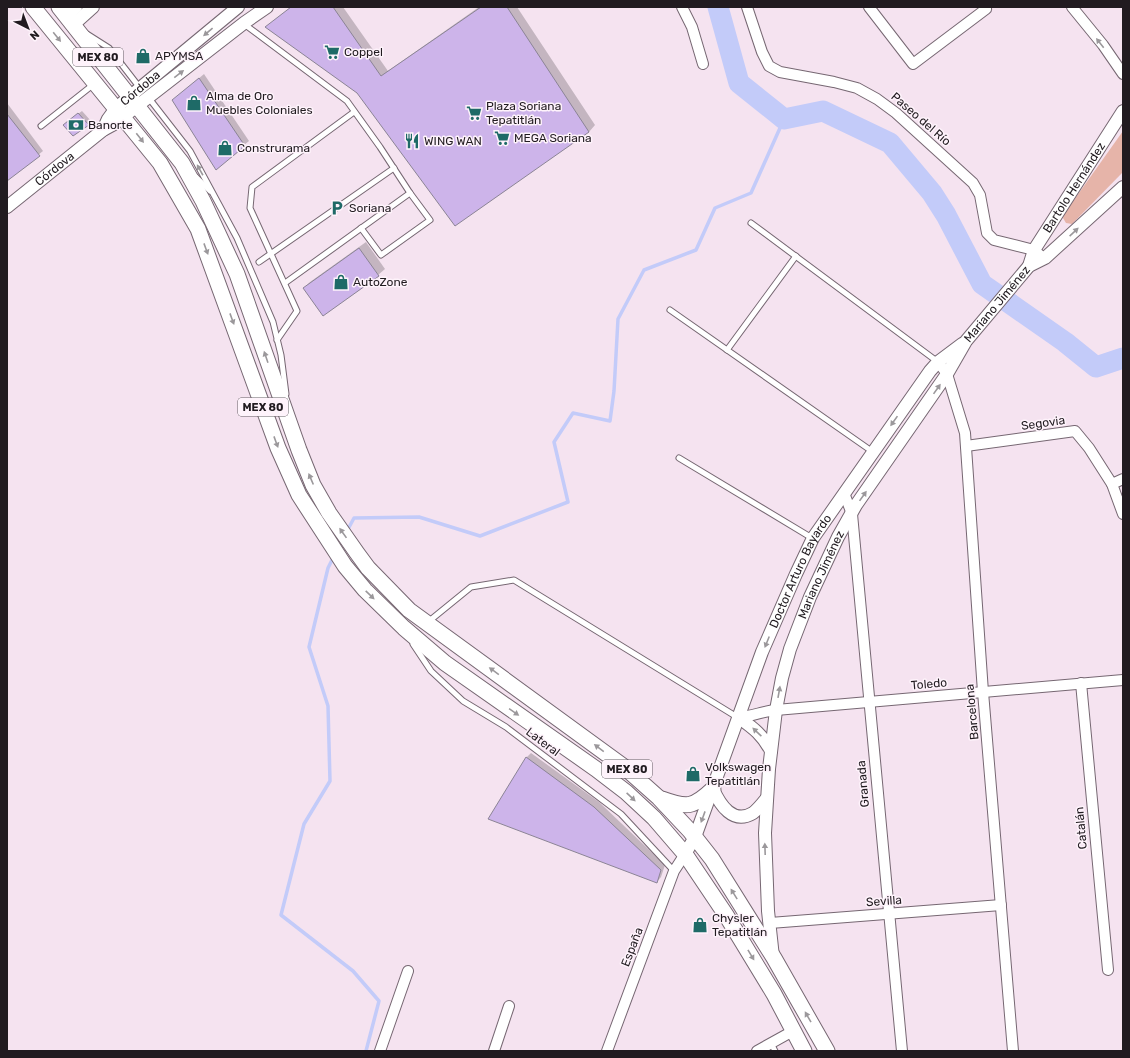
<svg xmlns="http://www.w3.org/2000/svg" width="1130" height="1058" font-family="Rubik,sans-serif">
<rect width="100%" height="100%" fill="#f5e3f0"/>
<path fill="#e6b4a9" d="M1123,131V172L1075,221L1072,224L1066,223L1063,218L1064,214Z"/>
<g fill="#0003">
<path d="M291,7H343L388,71L479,7H517L595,125L589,132L358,93L266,27Z"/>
<path d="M204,74L249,141L244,145L178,96Z"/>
<path d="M7,103L43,151L7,180Z"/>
<path d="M82,111L91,121L74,135L67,122Z"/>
<path d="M366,242L385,269L378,275L304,288L310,282Z"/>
<path d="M531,753L599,802L665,865L661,877L657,882L526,758Z"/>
</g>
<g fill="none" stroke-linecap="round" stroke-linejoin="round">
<g stroke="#c3cbf9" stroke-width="3.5">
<path d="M347,531L354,518L419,517L480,536L568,502L554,442L573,413L610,421L614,391L618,319L644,270L696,250L715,208L751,193L784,119"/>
<path d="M334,556L328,568L309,647L328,706L330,781L304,824L281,915L353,971L379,1001L366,1051"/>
</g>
<path stroke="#c3cbf9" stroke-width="21" d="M718,7L739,83L784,119L823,111L890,143L932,193L946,215L982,284L1065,342L1096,367L1123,358"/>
</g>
<g fill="#cdb4ea" stroke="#8b8495">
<path d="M291,7H333L381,76L481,7H507L589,132L455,226L357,93L265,27Z"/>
<path d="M199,78L245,146L216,170L172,100Z"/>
<path d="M78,113L89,125L73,136L63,125Z"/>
<path d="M7,114L40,156L7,181Z"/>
<path d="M359,248L379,276L323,316L303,288Z"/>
<path d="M526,757L594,807L661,870L657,883L488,819Z"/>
</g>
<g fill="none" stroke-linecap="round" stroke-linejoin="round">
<g stroke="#766772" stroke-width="7">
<g id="service">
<path d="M244,24L347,101L380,147L410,193L430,220L381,255L361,228"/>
<path d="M87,34L109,48L140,88"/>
<path d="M148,97L190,151L237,238L273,322L281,355L286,394"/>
<path d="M41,126L94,84"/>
<path d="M196,177L210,191"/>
<path d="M751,223L938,362"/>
<path d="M259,262L394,168"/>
<path d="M285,283L410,193"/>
<path d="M670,310L873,452"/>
<path d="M277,340L297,311L250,208L252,187L354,112"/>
<path d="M727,350L796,256"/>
<path d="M679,458L812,538"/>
<path d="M428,622L471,587L514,580L737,717"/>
<path d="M413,644L431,671L463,701L506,727L621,814L674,871"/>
<path d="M771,1043L775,1051"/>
</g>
</g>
<g stroke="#766772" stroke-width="12">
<g id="minor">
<path d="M682,7L692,27L703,64"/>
<path d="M747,7L762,52L769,66L780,72L834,82L857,88L877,99L896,113L973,183L980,195L987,233L994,240L1034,250L1040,255"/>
<path d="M869,7L913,64L986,9L985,7"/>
<path d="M1072,7L1103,45L1123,74"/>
<path d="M938,362L947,374L965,433L983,692L1013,1051"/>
<path d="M966,446L1075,431L1089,448L1112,484L1123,514"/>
<path d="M1112,484L1123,479"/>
<path d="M844,493L852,514L902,1051"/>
<path d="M1081,683L1108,970"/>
<path d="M738,717C751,717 763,711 776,710L1123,680"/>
<path d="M770,923L1001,905"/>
<path d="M380,1051L408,971"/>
<path d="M494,1051L509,1006"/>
<path d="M607,1051L674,871L685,854"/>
<path d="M757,1051L793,1031"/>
</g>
</g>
<g stroke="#766772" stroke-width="14">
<g id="tertiary">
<path d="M66,16L76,7"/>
<path d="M73,25L93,7"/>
<path id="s1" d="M103,130L108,119L116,108L238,7"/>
<path id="s2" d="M7,207L103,130L114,124L123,117L244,23L267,7"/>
<path id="s3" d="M1029,266L1034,250L1123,111"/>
<path d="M738,717C753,728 762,734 771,751"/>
<path d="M713,789C720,805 733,825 753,813C758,809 762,804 766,799"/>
<path id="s4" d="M685,854L695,837L762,652L796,574L813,538L930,371L938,362L962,344"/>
<path id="s5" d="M773,957L768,911L765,833L769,769L776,710L782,678L790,649L810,597L838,537L856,505L947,374L966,341L1029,266L1045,258L1123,187"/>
</g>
</g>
<g stroke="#766772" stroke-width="17">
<g id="primary">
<path d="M33,7L160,163L198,229L278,448L299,495L345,566L365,590L404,628L445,663L596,769L626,792L654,818L685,854L726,915L774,994L804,1051"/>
<path d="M59,7L182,163L203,201L237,274L299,450L313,485L329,513L357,553L368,568L409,610L623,766L659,798L690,831L712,859L774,958L827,1051"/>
<path d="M662,799C687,808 693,808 713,789"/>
</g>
</g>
<use href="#service" stroke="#fff" stroke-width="5"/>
<use href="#minor" stroke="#fff" stroke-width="10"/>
<use href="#tertiary" stroke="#fff" stroke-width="12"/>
<use href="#primary" stroke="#fff" stroke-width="15"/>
</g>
<defs><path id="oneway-solid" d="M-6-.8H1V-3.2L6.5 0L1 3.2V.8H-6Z"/></defs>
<g fill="#9b989b">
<use href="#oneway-solid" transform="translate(208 32) rotate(140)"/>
<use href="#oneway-solid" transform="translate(57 37) rotate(51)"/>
<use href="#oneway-solid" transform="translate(1100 43) rotate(-128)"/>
<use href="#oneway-solid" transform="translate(179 74) rotate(-38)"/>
<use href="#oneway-solid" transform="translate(140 138) rotate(52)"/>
<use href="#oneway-solid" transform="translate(200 170) rotate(-119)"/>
<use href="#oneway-solid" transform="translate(1074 232) rotate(-43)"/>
<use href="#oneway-solid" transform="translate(206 249) rotate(70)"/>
<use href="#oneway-solid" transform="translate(232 319) rotate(70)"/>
<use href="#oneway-solid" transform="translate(266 357) rotate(-109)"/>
<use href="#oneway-solid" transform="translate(937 389) rotate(-55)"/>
<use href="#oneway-solid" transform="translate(894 421) rotate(125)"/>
<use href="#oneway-solid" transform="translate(276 442) rotate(70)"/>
<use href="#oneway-solid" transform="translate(311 479) rotate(-113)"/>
<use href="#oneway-solid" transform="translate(863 496) rotate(-55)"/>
<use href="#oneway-solid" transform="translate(343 533) rotate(-125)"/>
<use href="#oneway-solid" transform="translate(370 595) rotate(44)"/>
<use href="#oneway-solid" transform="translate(767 642) rotate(112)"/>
<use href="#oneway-solid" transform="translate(494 671) rotate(-144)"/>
<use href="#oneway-solid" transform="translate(779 692) rotate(-80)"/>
<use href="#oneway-solid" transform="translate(514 712) rotate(35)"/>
<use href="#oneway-solid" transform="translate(757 732) rotate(-137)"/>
<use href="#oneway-solid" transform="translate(599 748) rotate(-143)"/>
<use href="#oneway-solid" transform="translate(631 797) rotate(43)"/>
<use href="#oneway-solid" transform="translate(703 817) rotate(110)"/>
<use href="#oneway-solid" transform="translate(765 849) rotate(-92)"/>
<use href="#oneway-solid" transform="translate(734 894) rotate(-122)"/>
<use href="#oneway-solid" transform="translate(751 955) rotate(59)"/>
<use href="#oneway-solid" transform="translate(808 1017) rotate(-120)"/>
</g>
<defs>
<g id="supermarket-bare" transform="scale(1.2)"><path d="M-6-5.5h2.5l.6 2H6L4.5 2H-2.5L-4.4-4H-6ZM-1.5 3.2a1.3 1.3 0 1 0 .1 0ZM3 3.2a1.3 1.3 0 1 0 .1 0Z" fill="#1e6a67" stroke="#fef3fb" stroke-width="2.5" paint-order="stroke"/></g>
<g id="shop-bare" transform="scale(1.2)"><path d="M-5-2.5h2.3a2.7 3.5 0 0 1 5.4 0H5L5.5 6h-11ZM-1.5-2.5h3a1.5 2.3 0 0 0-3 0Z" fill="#1e6a67" stroke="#fef3fb" stroke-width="2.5" paint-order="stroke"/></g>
<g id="bank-bare" transform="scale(1.2)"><path d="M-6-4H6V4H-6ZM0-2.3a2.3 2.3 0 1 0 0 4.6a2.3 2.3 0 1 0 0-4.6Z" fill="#1e6a67" stroke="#fef3fb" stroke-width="2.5" paint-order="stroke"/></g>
<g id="restaurant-bare" transform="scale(1.2)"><path d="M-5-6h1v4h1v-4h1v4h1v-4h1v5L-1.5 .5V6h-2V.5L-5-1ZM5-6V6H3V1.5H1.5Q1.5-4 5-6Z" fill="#1e6a67" stroke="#fef3fb" stroke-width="2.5" paint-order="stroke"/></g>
<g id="parking-bare" transform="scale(1.2)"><path d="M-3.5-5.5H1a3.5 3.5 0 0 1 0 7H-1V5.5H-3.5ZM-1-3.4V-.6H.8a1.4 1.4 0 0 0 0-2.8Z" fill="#1e6a67" stroke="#fef3fb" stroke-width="2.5" paint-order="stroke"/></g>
</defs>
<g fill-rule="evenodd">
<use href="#supermarket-bare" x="332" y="52"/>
<use href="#shop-bare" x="143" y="56"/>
<use href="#shop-bare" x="194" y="103"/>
<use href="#supermarket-bare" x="474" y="113"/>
<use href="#bank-bare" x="76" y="125"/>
<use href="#supermarket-bare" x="502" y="138"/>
<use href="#restaurant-bare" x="412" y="141"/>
<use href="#shop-bare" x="225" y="148"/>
<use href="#parking-bare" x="337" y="208"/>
<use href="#shop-bare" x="341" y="282"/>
<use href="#shop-bare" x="693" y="774"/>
<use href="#shop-bare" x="700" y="925"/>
</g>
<g text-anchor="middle" stroke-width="3" stroke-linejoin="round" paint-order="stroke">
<g fill="#fef3fb" stroke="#635c62" stroke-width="1">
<rect x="73" y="48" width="50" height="18" rx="3"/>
<rect x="238" y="398" width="50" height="18" rx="3"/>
<rect x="602" y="760" width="50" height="18" rx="3"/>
</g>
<g font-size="11" font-weight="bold" fill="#211b20">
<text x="98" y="61">MEX 80</text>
<text x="263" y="411">MEX 80</text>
<text x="627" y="773">MEX 80</text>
</g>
<g font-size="12" fill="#211b20" stroke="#fef3fb" text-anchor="start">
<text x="344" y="56">Coppel</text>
<text x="155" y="60">APYMSA</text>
<text x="206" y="100">Alma de Oro<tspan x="206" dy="14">Muebles Coloniales</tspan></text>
<text x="486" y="110">Plaza Soriana<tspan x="486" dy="14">Tepatitlán</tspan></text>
<text x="88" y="129">Banorte</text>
<text x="514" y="142">MEGA Soriana</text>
<text x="424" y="145">WING WAN</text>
<text x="237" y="152">Construrama</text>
<text x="349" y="212">Soriana</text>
<text x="353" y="286">AutoZone</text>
<text x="705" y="771">Volkswagen<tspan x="705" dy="14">Tepatitlán</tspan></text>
<text x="712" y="922">Chysler<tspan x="712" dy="14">Tepatitlán</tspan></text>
</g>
<g font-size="12" fill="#211b20" stroke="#fef3fb">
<text dy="4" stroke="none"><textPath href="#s1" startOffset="57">Córdoba</textPath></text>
<text transform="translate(921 119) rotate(41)" y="4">Paseo del Río</text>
<text dy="4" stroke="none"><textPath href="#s2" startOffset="61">Córdova</textPath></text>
<text dy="4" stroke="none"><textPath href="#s3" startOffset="91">Bartolo Hernández</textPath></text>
<text dy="4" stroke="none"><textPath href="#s5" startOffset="715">Mariano Jiménez</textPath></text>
<text transform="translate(1043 423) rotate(-8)" y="4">Segovia</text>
<text dy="4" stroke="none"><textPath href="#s4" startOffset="306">Doctor Arturo Bayardo</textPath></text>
<text dy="4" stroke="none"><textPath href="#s5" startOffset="391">Mariano Jiménez</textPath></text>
<text transform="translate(929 684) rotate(-5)" y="4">Toledo</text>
<text transform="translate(972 712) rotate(-95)" y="4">Barcelona</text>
<text transform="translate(543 742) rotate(37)" y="4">Lateral</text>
<text transform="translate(863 784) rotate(-95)" y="4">Granada</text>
<text transform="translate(1081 828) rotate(-95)" y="4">Catalán</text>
<text transform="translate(884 901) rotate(-4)" y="4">Sevilla</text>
<text transform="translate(632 947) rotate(-69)" y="4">España</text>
</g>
</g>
<rect width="1130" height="1058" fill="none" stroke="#211b20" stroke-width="16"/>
<g transform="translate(28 28) rotate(138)" stroke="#fef3fb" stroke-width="3" paint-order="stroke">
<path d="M0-3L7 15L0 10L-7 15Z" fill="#211b20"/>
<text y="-6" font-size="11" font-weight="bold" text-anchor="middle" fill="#211b20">N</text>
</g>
</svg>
